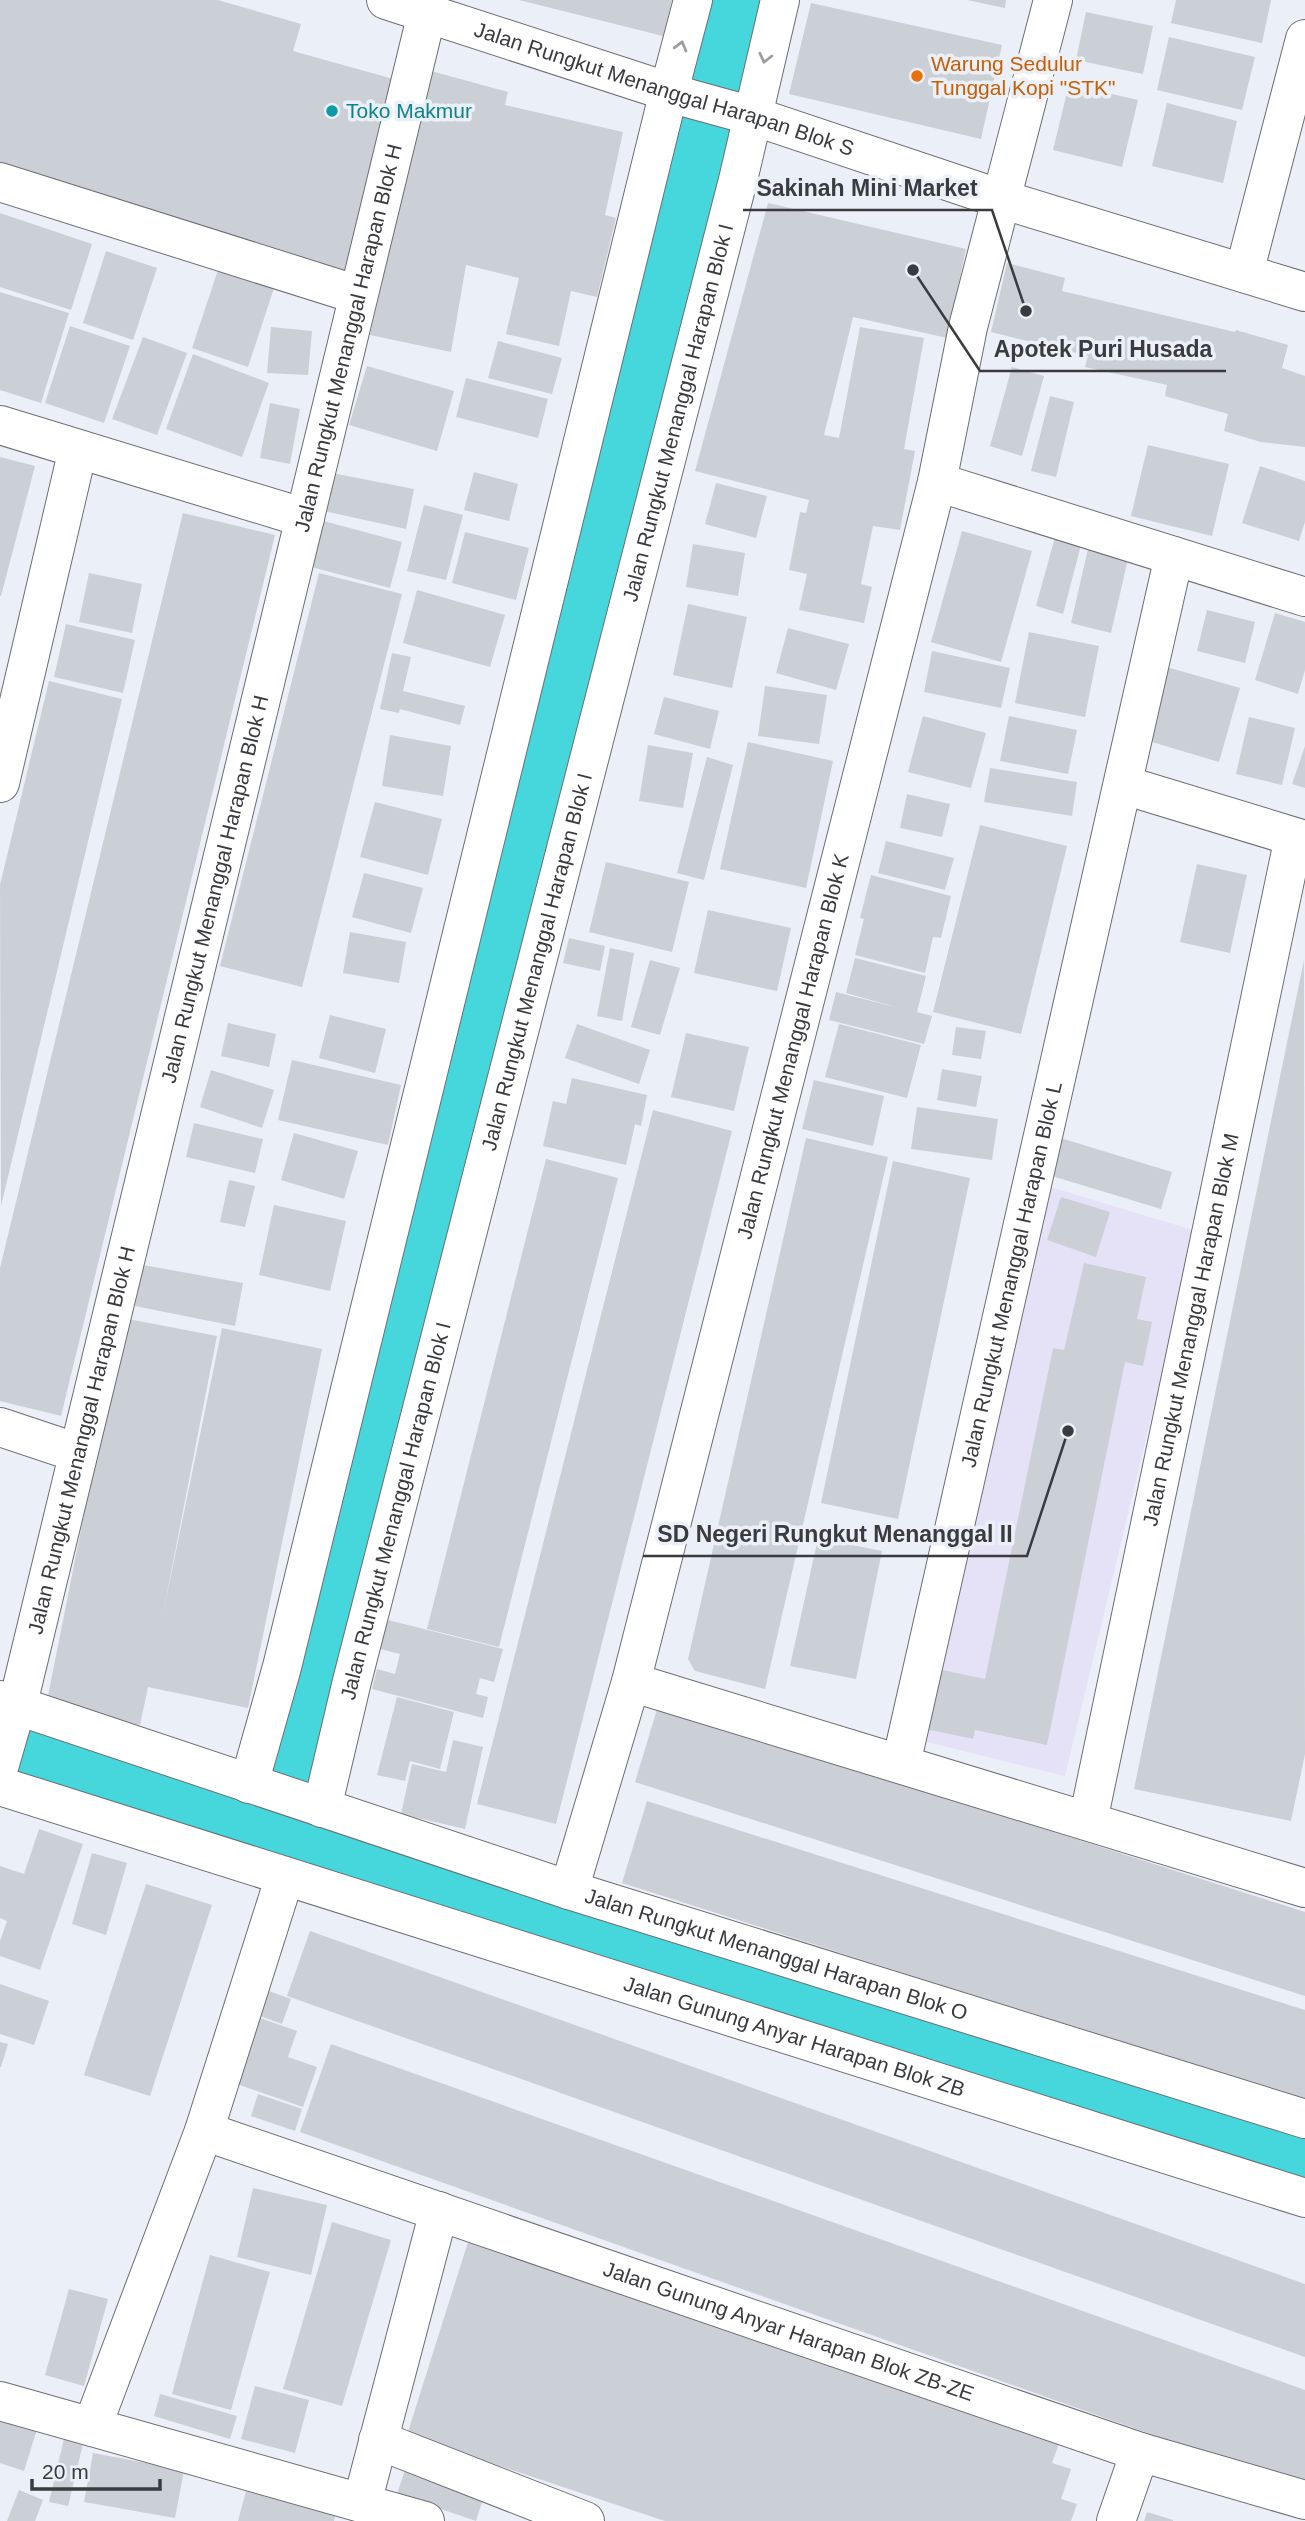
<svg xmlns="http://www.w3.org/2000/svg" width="1305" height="2521" font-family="Arial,sans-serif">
<rect width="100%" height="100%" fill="#ebeff7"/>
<path fill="#e5e2f8" d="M1044,1185L1196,1231L1065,1776L911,1738Z"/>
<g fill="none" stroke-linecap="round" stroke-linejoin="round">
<g stroke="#45d7dc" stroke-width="77">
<path d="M0,1747L1305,2175"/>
<path d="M273,1836L499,940L606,529L737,0"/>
</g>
</g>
<g fill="#cbd0d7">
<path d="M0,0H218L301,24L293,51L397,80L346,272L43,178L0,162Z"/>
<path d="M519,0H672L663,36Z"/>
<path d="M967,0H1006L1005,8Z"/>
<path d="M1176,0H1271L1262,43L1171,23Z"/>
<path d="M811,3L1002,45L981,139L789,94Z"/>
<path d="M1086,12L1153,26L1143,74L1076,60Z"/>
<path d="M1169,37L1255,57L1242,110L1157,90Z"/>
<path d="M431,71L508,92L505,105L623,132L605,215L616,218L597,297L571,291L559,346L506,334L519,278L466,265L451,352L370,335Z"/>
<path d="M1069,84L1138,100L1122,167L1053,150Z"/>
<path d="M1167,103L1237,121L1223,183L1152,166Z"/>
<path d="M768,203L966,249L947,338L853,317L824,435L839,438L860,327L924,338L904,449L915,451L900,530L873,526L861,584L872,587L864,623L799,610L807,574L789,570L800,512L806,513L809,500L695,471Z"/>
<path d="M0,213L92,244L71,310L0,287Z"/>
<path d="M106,251L157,268L133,340L83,323Z"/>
<path d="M1007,263L1065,278L1062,291L1235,332L1236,330L1288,345L1282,368L1305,376V447L1261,442L1224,431L1228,414L1165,396L1167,385L1085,367L1088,356L991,332Z"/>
<path d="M220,264L276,282L248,367L192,348Z"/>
<path d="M0,292L69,313L41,403L0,390Z"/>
<path d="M70,326L130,346L104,423L45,403Z"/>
<path d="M271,327L312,331L308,375L267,373Z"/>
<path d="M143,337L187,353L157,435L112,419Z"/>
<path d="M498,341L562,358L552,394L488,378Z"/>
<path d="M193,354L269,383L242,457L166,429Z"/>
<path d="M367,366L454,391L437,451L349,425Z"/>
<path d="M1012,367L1044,376L1022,456L990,446Z"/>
<path d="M466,378L548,399L538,438L456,417Z"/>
<path d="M1050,396L1074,402L1056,477L1031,471Z"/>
<path d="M270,403L300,409L290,464L260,458Z"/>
<path d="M1148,445L1229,464L1212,536L1131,516Z"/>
<path d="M0,457L35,466L1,596H0Z"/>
<path d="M1260,466L1305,481V522L1299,541L1242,523Z"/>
<path d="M474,472L518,484L509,521L464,510Z"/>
<path d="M332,473L414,489L406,529L324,511Z"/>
<path d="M716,483L767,496L756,538L705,524Z"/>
<path d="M424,505L463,515L446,580L407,571Z"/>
<path d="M183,513L275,535L61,1416L0,1401V1268Z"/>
<path d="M316,519L402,542L390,588L304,565Z"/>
<path d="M962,531L1032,551L1001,662L931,642Z"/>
<path d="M465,532L529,548L516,600L452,583Z"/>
<path d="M1055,537L1081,545L1063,614L1036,606Z"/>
<path d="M693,544L745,553L738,596L686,587Z"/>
<path d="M1088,549L1128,559L1111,633L1071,623Z"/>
<path d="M89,573L142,584L132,633L79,622Z"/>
<path d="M319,573L402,594L302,987L220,966Z"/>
<path d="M417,590L505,615L490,667L403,643Z"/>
<path d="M688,604L747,617L732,688L673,675Z"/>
<path d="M1207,610L1255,622L1245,663L1197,651Z"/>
<path d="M1275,613L1305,622V670L1298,694L1255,680Z"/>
<path d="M66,624L135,640L123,693L54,677Z"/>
<path d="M788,628L849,644L836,690L776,673Z"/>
<path d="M1029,632L1099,646L1085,717L1015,703Z"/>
<path d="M932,651L1010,668L1001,708L924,692Z"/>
<path d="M392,653L411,657L403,691L465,706L460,725L400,709L399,713L380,709Z"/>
<path d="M1163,666L1240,688L1219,762L1142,739Z"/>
<path d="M49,681L122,699L1,1206L0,885Z"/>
<path d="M765,686L827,695L819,744L758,736Z"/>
<path d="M664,697L719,711L710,749L654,734Z"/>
<path d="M923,716L986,733L971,788L908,772Z"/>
<path d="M1009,716L1077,730L1068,774L1000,761Z"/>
<path d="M1249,717L1295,728L1282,785L1236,774Z"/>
<path d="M390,735L451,746L443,796L382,786Z"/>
<path d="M748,742L833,761L806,888L720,869Z"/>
<path d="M648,745L693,753L683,808L639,801Z"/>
<path d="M1305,746V788L1292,784Z"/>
<path d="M707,757L733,765L704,880L677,873Z"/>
<path d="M990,768L1077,782L1072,816L984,802Z"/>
<path d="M907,794L950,804L942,837L900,828Z"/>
<path d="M375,802L442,819L428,875L360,857Z"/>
<path d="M980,825L1067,846L1021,1034L933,1012Z"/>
<path d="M886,841L954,858L945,890L878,873Z"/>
<path d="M606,862L689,882L672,952L589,932Z"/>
<path d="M1197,864L1247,875L1230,953L1180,942Z"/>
<path d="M364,873L423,888L411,933L352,917Z"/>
<path d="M871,875L951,896L941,938L933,937L925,973L855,955L864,919L860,918Z"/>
<path d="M708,910L791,928L777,991L694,973Z"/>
<path d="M350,932L406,942L399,983L343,973Z"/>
<path d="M569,938L605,946L600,971L563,963Z"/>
<path d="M610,948L634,953L622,1021L597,1016Z"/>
<path d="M855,958L926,976L917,1012L932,1016L924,1044L829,1020L836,992L899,1008L846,993Z"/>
<path d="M650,960L680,968L660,1035L631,1027Z"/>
<path d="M1304,960L1305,1754L1291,1821L1134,1789Z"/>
<path d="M330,1015L386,1029L375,1073L319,1058Z"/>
<path d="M228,1023L276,1034L269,1067L221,1056Z"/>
<path d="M577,1024L650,1050L639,1084L565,1058Z"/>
<path d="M839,1024L921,1045L907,1098L825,1077Z"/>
<path d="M956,1027L986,1031L981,1059L952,1055Z"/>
<path d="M686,1033L749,1047L734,1111L671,1097Z"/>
<path d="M292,1060L401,1085L388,1145L278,1120Z"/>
<path d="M942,1069L982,1076L976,1107L937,1100Z"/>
<path d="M211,1070L274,1090L262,1128L200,1107Z"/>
<path d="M572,1078L647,1095L641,1126L635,1124L626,1165L543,1146L553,1101L566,1104Z"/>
<path d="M814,1080L884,1096L873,1146L802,1129Z"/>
<path d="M917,1107L998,1119L992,1160L911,1149Z"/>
<path d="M653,1110L732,1131L556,1824L477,1804Z"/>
<path d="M194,1123L263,1139L255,1173L186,1157Z"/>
<path d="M294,1133L358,1151L344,1199L281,1180Z"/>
<path d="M1054,1136L1172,1172L1161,1209L1042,1173Z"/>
<path d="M806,1138L888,1157L765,1689L695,1671L688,1659Z"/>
<path d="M546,1159L618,1178L499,1647L427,1629Z"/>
<path d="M893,1161L970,1178L898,1519L821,1503Z"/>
<path d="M229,1180L255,1186L245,1227L220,1222Z"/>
<path d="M1061,1197L1110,1212L1096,1257L1047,1240Z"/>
<path d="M274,1205L346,1221L330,1291L259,1275Z"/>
<path d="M1084,1263L1146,1277L1137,1319L1152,1322L1143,1366L1125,1362L1047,1745L975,1730L973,1739L921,1728L933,1668L985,1679L1053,1348L1064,1350Z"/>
<path d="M143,1265L243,1283L235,1326L135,1306Z"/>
<path d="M123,1318L217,1336L163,1614L222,1328L322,1349L248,1708L148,1687L140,1725L46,1706Z"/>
<path d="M818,1538L882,1551L856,1679L790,1666Z"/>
<path d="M388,1620L503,1649L494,1682L480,1678L476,1694L488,1697L483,1718L372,1689L377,1669L395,1674L400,1654L380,1649Z"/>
<path d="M397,1697L454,1712L440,1769L410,1761L405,1781L377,1775Z"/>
<path d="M658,1706L1305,1912V1996L635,1782Z"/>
<path d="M453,1740L483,1747L465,1829L401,1814L412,1764L446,1772Z"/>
<path d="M647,1801L1305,2010V2101L622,1883Z"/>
<path d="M39,1829L83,1844L40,1970L0,1956V1941L7,1921L0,1918V1866L24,1874Z"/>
<path d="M92,1853L127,1863L106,1935L72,1924Z"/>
<path d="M146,1884L212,1905L150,2096L84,2075Z"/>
<path d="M310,1931L1305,2284V2357L287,1996Z"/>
<path d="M0,1984L49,2001L34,2045L0,2034Z"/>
<path d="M258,1987L291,1999L282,2024L249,2012Z"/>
<path d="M260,2018L297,2031L288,2057L317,2067L303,2107L234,2083Z"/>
<path d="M0,2042L8,2044L1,2067H0Z"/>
<path d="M331,2044L1305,2390V2489L300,2132Z"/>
<path d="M258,2094L302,2109L295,2131L251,2116Z"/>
<path d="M253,2188L327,2205L311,2275L237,2257Z"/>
<path d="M332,2222L391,2240L342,2406L283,2389Z"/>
<path d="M468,2242L1060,2441L1052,2463L1071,2469L1061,2499L1077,2504L1071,2521H665L407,2435Z"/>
<path d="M210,2255L270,2272L231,2410L172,2394Z"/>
<path d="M69,2289L108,2299L84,2386L45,2375Z"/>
<path d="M255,2386L309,2400L295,2453L241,2439Z"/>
<path d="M160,2394L237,2416L230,2439L154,2416Z"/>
<path d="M0,2414L38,2426L24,2471L0,2463Z"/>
<path d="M64,2439L83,2444L68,2506L49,2502Z"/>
<path d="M93,2453L184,2470L175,2518L84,2502Z"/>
<path d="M405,2470L484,2496L476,2521L397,2494Z"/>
<path d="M19,2490L43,2500L35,2521H7Z"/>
<path d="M246,2491L335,2516L334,2521H238Z"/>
<path d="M1147,2512L1173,2520V2521H1144Z"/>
</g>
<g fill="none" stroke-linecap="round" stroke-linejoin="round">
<g stroke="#6a6e74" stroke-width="40">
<g id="street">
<path d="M0,182L358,295"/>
<path d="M1244,273L1305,39"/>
<path d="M0,425L305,518"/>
<path d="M937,482L1305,597"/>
<path d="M0,783L78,449"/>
<path d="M1124,785L1305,840"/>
<path d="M0,1427L78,1453"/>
<path d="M631,1682L1305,1888"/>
<path id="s1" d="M0,1700L569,1890L1305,2119"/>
<path id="s2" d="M0,1764L21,1691L427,13"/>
<path id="s3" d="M901,1764L1174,556"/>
<path d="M249,1784L282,1667L669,91L693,0"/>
<path id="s4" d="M0,1786L1305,2198"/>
<path id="s5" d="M322,1808L352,1681L738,180L780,0"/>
<path id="s6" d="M1088,1821L1294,837"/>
<path id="s7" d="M569,1890L631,1682L937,482L968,327L1053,0"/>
<path id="s8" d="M204,2131L1140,2452L1305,2500"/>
<path d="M0,2401L425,2521"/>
<path d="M92,2427L204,2131L285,1876"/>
<path d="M378,2440L585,2521"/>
<path d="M362,2503L439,2211"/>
<path d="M1116,2521L1140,2452"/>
</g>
</g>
<g stroke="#6a6e74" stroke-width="40">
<g id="secondary">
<path id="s9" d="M386,0L691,99L753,116L1001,199L1305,292"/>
</g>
</g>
<use href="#street" stroke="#fff" stroke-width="38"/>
<use href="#secondary" stroke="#fff" stroke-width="38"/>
</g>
<defs><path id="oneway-chevron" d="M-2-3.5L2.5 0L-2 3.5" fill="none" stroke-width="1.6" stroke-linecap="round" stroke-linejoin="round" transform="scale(1.75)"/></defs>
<g stroke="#9c9d9e">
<use href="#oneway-chevron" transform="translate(681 46) rotate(-75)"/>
<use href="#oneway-chevron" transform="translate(765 58) rotate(103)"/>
</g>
<circle fill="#e8710a" stroke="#ebeff7" stroke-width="2.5" cx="917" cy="76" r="7"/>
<circle fill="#0f9aa8" stroke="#ebeff7" stroke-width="2.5" cx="332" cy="111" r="7"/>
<g text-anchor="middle" stroke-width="7" stroke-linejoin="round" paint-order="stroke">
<g font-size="21" fill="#c56008" stroke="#ebeff7" text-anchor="start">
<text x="931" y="71">Warung Sedulur<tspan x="931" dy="24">Tunggal Kopi "STK"</tspan></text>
</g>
<g font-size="21" fill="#393b3e" stroke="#ebeff7">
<text dy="7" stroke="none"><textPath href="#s9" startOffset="292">Jalan Rungkut Menanggal Harapan Blok S</textPath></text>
<text dy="7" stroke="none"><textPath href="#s2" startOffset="1468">Jalan Rungkut Menanggal Harapan Blok H</textPath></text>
<text dy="7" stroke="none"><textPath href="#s5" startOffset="1440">Jalan Rungkut Menanggal Harapan Blok I</textPath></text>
<text dy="7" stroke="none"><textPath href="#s2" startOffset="901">Jalan Rungkut Menanggal Harapan Blok H</textPath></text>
<text dy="7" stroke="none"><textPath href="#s5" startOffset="873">Jalan Rungkut Menanggal Harapan Blok I</textPath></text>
<text dy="7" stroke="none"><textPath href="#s7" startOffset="873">Jalan Rungkut Menanggal Harapan Blok K</textPath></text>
<text dy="7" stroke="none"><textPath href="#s3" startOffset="502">Jalan Rungkut Menanggal Harapan Blok L</textPath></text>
<text dy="7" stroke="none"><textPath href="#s6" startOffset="502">Jalan Rungkut Menanggal Harapan Blok M</textPath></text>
<text dy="7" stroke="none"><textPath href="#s2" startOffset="334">Jalan Rungkut Menanggal Harapan Blok H</textPath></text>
<text dy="7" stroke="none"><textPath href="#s5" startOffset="306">Jalan Rungkut Menanggal Harapan Blok I</textPath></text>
<text dy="7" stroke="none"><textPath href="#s1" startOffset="817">Jalan Rungkut Menanggal Harapan Blok O</textPath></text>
<text dy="7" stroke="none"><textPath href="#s4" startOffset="833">Jalan Gunung Anyar Harapan Blok ZB</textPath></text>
<text dy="7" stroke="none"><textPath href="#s8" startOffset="618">Jalan Gunung Anyar Harapan Blok ZB-ZE</textPath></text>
</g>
<g font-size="21" fill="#0d838f" stroke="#ebeff7" text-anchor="start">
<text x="346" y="118">Toko Makmur</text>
</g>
</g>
<path fill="none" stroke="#393b3e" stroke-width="2.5" d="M1026 311L992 210H743M913 270L980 371H1226M1068 1431L1027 1556H643"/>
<g fill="#393b3e" stroke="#ebeff7" stroke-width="2.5">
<circle cx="1026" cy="311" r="7"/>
<circle cx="913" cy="270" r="7"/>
<circle cx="1068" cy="1431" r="7"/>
</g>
<g font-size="23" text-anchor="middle" font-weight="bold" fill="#393b3e" stroke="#ebeff7" stroke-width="7" stroke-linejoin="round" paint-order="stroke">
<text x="867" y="196">Sakinah Mini Market</text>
<text x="1103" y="357">Apotek Puri Husada</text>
<text x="835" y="1542">SD Negeri Rungkut Menanggal II</text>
</g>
<path d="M32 2479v10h128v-10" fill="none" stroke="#393b3e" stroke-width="3.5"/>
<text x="42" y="2479" font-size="21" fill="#393b3e" stroke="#ebeff7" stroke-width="5" paint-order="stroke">20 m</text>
</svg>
